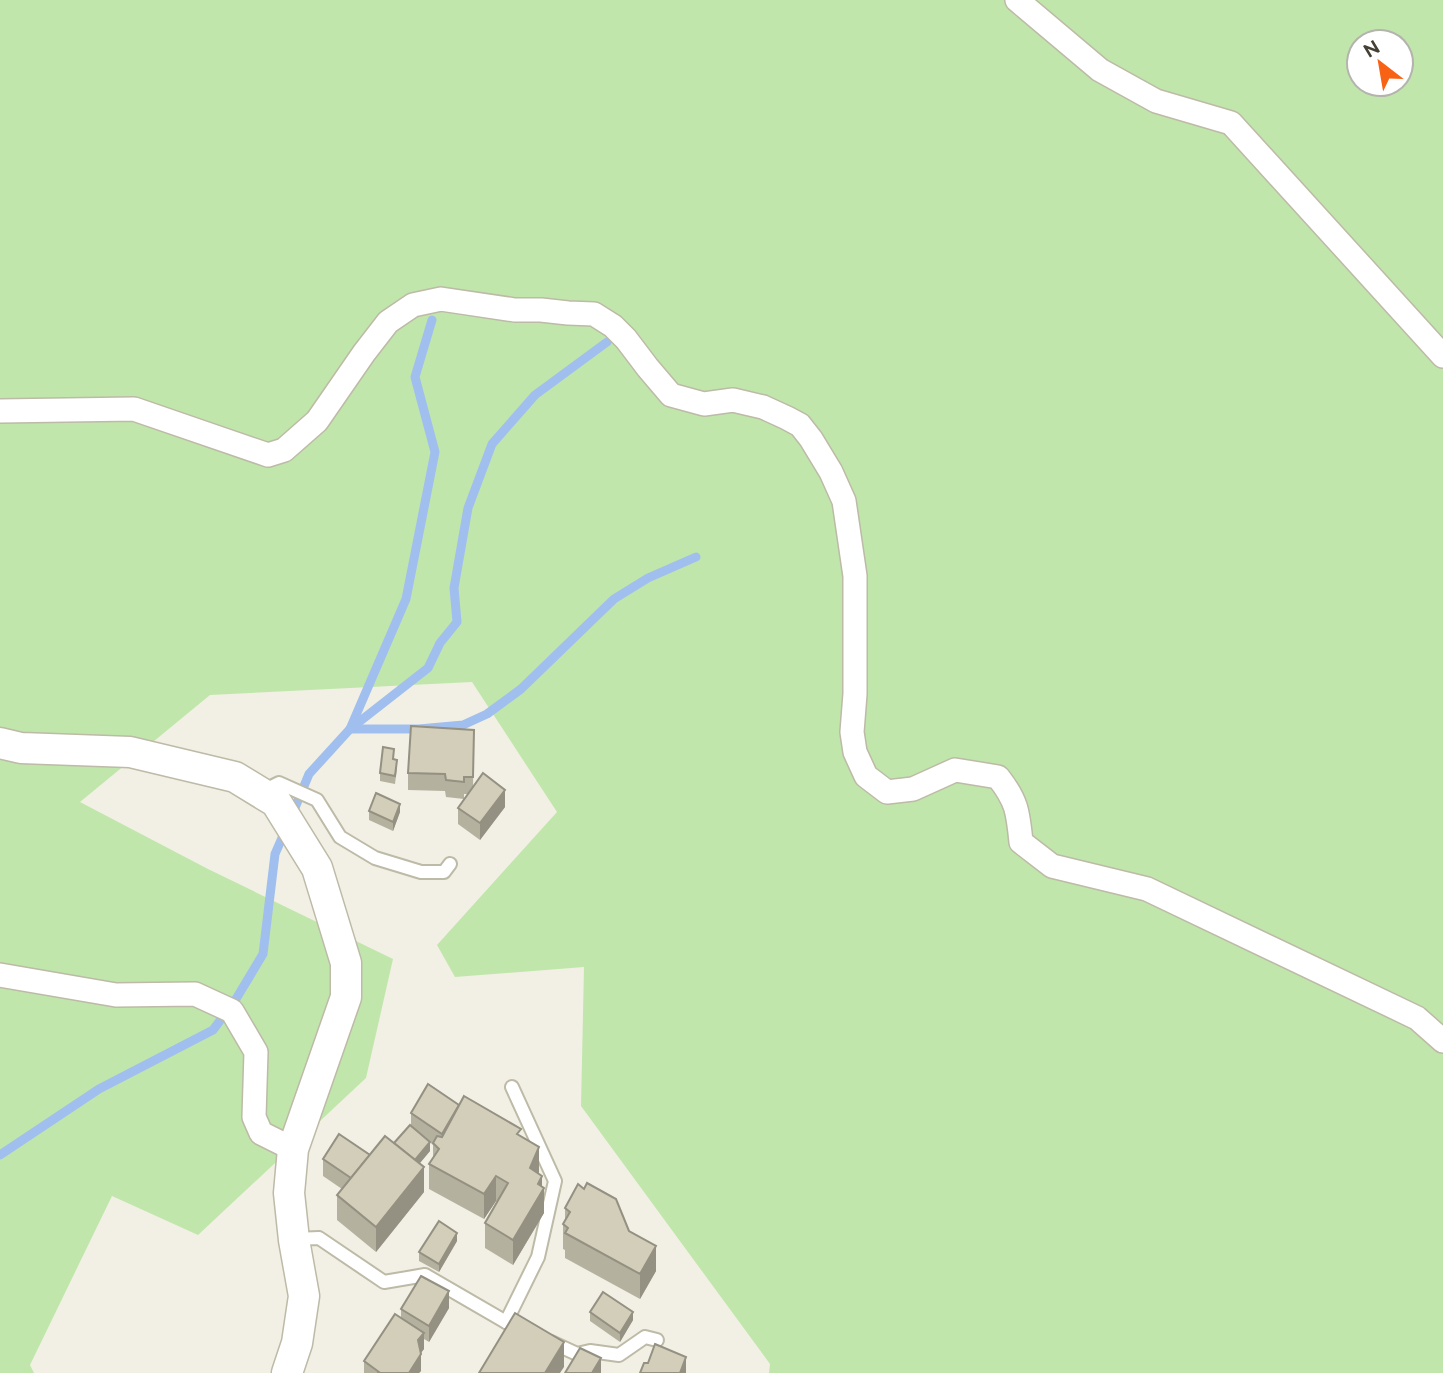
<svg xmlns="http://www.w3.org/2000/svg" width="1443" height="1373" font-family="Raleway,sans-serif">
<rect width="100%" height="100%" fill="#f2f0e4"/>
<path fill="#c1e6ac" fill-rule="evenodd" d="M0,0H1443V1373H769L770,1364L581,1106L584,967L455,977L437,945L557,812L472,682L210,695L80,802L208,869L393,959L366,1078L198,1235L112,1196L30,1365L34,1373H0ZM1359,42H1401V84H1359Z"/>
<g fill="none" stroke-linecap="round" stroke-linejoin="round">
<g stroke="#a0bfef" stroke-width="9">
<path d="M432,320L415,377L435,452L406,599L350,729H419L463,725L487,714L521,689L614,599L648,578L696,557"/>
<path d="M292,815L309,774L350,729L428,668L440,643L457,622L454,588L468,508L492,444L535,395L607,342"/>
<path d="M0,1155L99,1089L213,1030L236,999L263,954L275,854L285,831"/>
</g>
<g stroke="#bdbaa7" stroke-width="16">
<g id="service">
<path d="M261,792L279,783L317,800L340,837L375,858L421,872H444L450,864"/>
<path d="M295,1239L319,1238L384,1282L425,1275L506,1322L525,1330"/>
<path d="M506,1322L538,1257L555,1181L512,1087"/>
<path d="M551,1342L577,1354L590,1351L619,1355L645,1337L657,1340"/>
</g>
</g>
<g stroke="#bdbaa7" stroke-width="26">
<g id="minor">
<path d="M1017,0L1100,70L1156,101L1231,123L1443,356"/>
<path d="M0,411L134,409L268,455L284,450L317,421L364,353L388,322L413,305L441,299L515,310H541L568,313L594,314L613,326L626,339L648,368L671,395L704,404L733,400L763,407L787,418L800,425L811,439L831,472L844,501L855,576V694L852,732L855,752L866,776L887,792L913,789L955,770L998,777C1017,801 1018,812 1021,842L1052,866L1147,889L1417,1018L1443,1041"/>
<path d="M0,975L116,995L195,994L232,1011L256,1052L254,1117L261,1133L293,1149"/>
</g>
</g>
<g stroke="#bdbaa7" stroke-width="33">
<path id="tertiary" d="M0,743L21,748L130,752L235,777L276,802L317,868L346,963V997L293,1149L289,1193L294,1240L304,1296L297,1343L287,1373"/>
</g>
<use href="#service" stroke="#fff" stroke-width="12"/>
<use href="#minor" stroke="#fff" stroke-width="23"/>
<use href="#tertiary" stroke="#fff" stroke-width="30"/>
</g>
<g fill="#b5b19f">
<path d="M474,730L473,787L505,807L480,840L458,824V808L468,794H464V799L446,797L445,791L408,790V773Z"/>
<path d="M394,759L397,768L395,784L380,781V773Z"/>
<path d="M369,811L400,812L393,831L369,820Z"/>
<path d="M459,1105L521,1136L539,1172V1174L542,1187L544,1213L513,1265L485,1248V1223L497,1202L496,1201L484,1219L429,1189V1164L433,1157V1145L430,1142V1151L419,1164L424,1192L376,1252L337,1220V1195L342,1189L323,1176V1159L370,1155L394,1143L411,1126V1113Z"/>
<path d="M565,1208L629,1231L656,1271L640,1299L565,1258V1250L563,1249V1224L565,1220Z"/>
<path d="M457,1241L439,1272L419,1261V1252Z"/>
<path d="M449,1308L429,1342L424,1339V1349L420,1353L421,1371L419,1373H364V1361L401,1317V1309Z"/>
<path d="M590,1312L633,1320L620,1342L590,1321Z"/>
</g>
<g fill="#949082">
<path d="M505,790V807L480,840V823Z"/>
<path d="M400,804V812L393,831V822Z"/>
<path d="M430,1142V1151L410,1175V1167Z"/>
<path d="M539,1147V1172L530,1193V1168Z"/>
<path d="M424,1167V1192L376,1252V1227Z"/>
<path d="M496,1176V1201L484,1219V1194Z"/>
<path d="M542,1176V1191L544,1188V1213L513,1265V1240Z"/>
<path d="M457,1233V1241L439,1272V1264Z"/>
<path d="M656,1246V1271L640,1299V1274Z"/>
<path d="M449,1291V1308L429,1342V1326Z"/>
<path d="M633,1312V1320L620,1342V1333Z"/>
<path d="M424,1333V1349L418,1357V1340Z"/>
<path d="M564,1342V1367L560,1373H545Z"/>
<path d="M421,1354V1371L419,1373H409Z"/>
<path d="M686,1357V1373H680Z"/>
<path d="M601,1358V1373H592Z"/>
</g>
<g fill="#d3ceb9" stroke="#949082" stroke-width="2">
<path d="M411,726L474,730L473,777H464V782L446,780L445,774L408,773Z"/>
<path d="M383,747L394,749L393,759L397,760L395,776L380,773Z"/>
<path d="M483,773L505,790L480,823L458,808Z"/>
<path d="M376,793L400,804L393,822L369,811Z"/>
<path d="M428,1084L459,1105L442,1134L411,1113Z"/>
<path d="M464,1096L521,1129L517,1134L539,1147L530,1168L542,1176L538,1184L544,1188L513,1240L485,1223L508,1183L496,1176L484,1194L429,1164L439,1149L433,1143L437,1136L442,1137Z"/>
<path d="M410,1125L430,1142L415,1160L394,1143Z"/>
<path d="M339,1134L370,1155L351,1178L323,1159Z"/>
<path d="M385,1136L424,1167L376,1227L337,1195Z"/>
<path d="M587,1183L616,1199L629,1231L656,1246L640,1274L565,1233L568,1228L563,1224L570,1212L565,1208L578,1184L584,1189Z"/>
<path d="M439,1221L457,1233L439,1264L419,1252Z"/>
<path d="M421,1276L449,1291L429,1326L401,1309Z"/>
<path d="M603,1292L633,1312L620,1333L590,1312Z"/>
<path d="M515,1313L564,1342L545,1373H479Z"/>
<path d="M395,1314L424,1333L418,1340L421,1354L409,1373H378L379,1372L364,1361Z"/>
<path d="M655,1344L686,1357L680,1373H640L644,1363H648Z"/>
<path d="M580,1348L601,1358L592,1373H565Z"/>
</g>
<g transform="translate(1380 63) rotate(329)"><circle r="33" fill="#ffffff" stroke="#b4b3ae" stroke-width="2"/>
<path d="M0-5L12 26L0 18L-12 26Z" fill="#f86215"/>
<text y="-10" font-size="19" font-weight="bold" text-anchor="middle" fill="#444134">N</text>
</g>
</svg>
